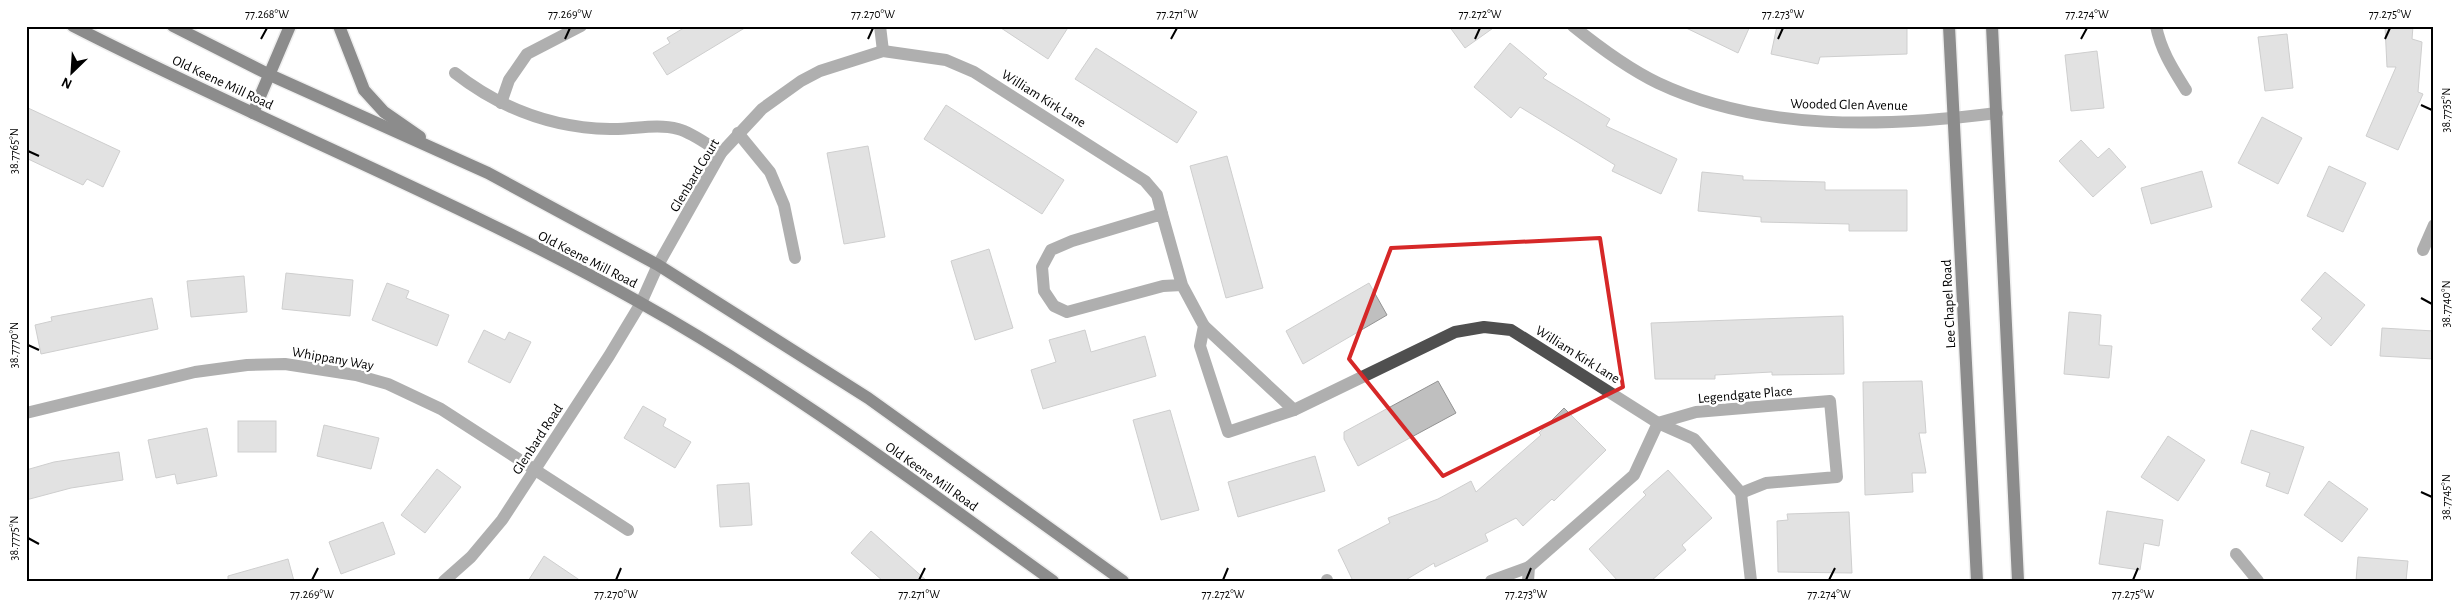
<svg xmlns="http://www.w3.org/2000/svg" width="2460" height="607" font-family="'Alegreya Sans',sans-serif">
<rect width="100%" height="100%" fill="#fff"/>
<g fill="#bfbfbf" stroke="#939393">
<path d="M687,26H748L667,75L653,53L670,43L667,38Z"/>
<path d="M998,26H1069L1048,59Z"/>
<path d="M1449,26H1496L1465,48Z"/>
<path d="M1682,26H1750L1738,53Z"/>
<path d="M1777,26H1907V54L1820,57L1818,64L1771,54Z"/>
<path d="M2385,26H2413L2412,39L2422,42L2418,92L2423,94L2398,150L2366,136L2396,67H2387Z"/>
<path d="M2287,34L2293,88L2265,91L2258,37Z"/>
<path d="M1510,43L1547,74L1543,78L1610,119L1606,126L1677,159L1661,194L1612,171L1615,165L1520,107L1511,118L1474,87Z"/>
<path d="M1096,48L1197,112L1177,143L1075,79Z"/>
<path d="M2097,51L2104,108L2071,111L2065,55Z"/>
<path d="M946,105L1064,180L1042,214L924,139Z"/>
<path d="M26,107L120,151L103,187L87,179L83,185L26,158Z"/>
<path d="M2262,117L2302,138L2278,184L2238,163Z"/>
<path d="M2081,140L2098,158L2109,148L2126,167L2093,197L2059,161Z"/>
<path d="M868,146L885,237L844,244L827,153Z"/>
<path d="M1227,156L1263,288L1226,298L1190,166Z"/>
<path d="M2329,166L2366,183L2343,232L2307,216Z"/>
<path d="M2202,171L2212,207L2151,224L2141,188Z"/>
<path d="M1702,172L1743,176V180L1825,182V190H1907V231H1849V224L1761,222V217L1698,211Z"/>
<path d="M989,249L1013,328L975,340L951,261Z"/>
<path d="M2325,272L2365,305L2331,346L2312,329L2322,318L2301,300Z"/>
<path d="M286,273L353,280L350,316L282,309Z"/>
<path d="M244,276L247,312L191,317L187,281Z"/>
<path d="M387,283L409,291L406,298L449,315L437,346L372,320Z"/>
<path d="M1369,283L1387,315L1303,364L1286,331Z"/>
<path d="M152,298L158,329L41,354L35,325L52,321L51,317Z"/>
<path d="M2069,312L2101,315L2099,345L2112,346L2109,378L2064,374Z"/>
<path d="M1843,316L1844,374L1772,375V372L1715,375V379H1655L1651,323Z"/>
<path d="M2382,328L2434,331V359L2380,356Z"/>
<path d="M484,330L505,340L509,332L531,342L510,383L468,362Z"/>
<path d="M1085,330L1091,352L1145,336L1156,376L1043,409L1031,370L1056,362L1049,340Z"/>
<path d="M1438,381L1456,413L1358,466L1344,439V432Z"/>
<path d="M1922,381L1926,433H1919L1926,473H1912L1913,492L1865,495L1863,382Z"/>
<path d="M643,406L666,419L663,426L691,442L675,468L624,438Z"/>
<path d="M1564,408L1606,450L1554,501L1552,499L1523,526L1516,518L1485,534L1488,541L1435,567L1434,563L1404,581H1353L1338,550L1390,523L1388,518L1438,499L1471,481L1476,492L1541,435L1539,433Z"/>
<path d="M1170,410L1199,510L1161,520L1133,420Z"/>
<rect x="238" y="421" width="38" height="31"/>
<path d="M324,425L379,438L371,469L317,456Z"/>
<path d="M207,428L217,476L177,484L175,474L156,478L148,440Z"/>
<path d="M2251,430L2304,447L2288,494L2266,486L2270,473L2241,463Z"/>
<path d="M2168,436L2205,460L2178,501L2141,477Z"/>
<path d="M119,452L123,480L71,488L26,500V470L54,462Z"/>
<path d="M1315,456L1325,491L1238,517L1228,482Z"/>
<path d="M437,469L461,487L425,533L401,515Z"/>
<path d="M1668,470L1712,518L1682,545L1686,550L1651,581H1618L1589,549L1646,495L1643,492Z"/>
<path d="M2329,481L2368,509L2342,542L2304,515Z"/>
<path d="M749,483L752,525L720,527L717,485Z"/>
<path d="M2107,511L2163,520L2159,546L2144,543L2140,570L2099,564Z"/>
<path d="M1849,512L1852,573L1778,572L1777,521L1788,520L1787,514Z"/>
<path d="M383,522L395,554L341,574L329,542Z"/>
<path d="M871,531L927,581H883L851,553Z"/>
<path d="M544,556L581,581H528Z"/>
<path d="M2358,557L2408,561L2406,581H2356Z"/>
<path d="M288,559L294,581H228V576Z"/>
</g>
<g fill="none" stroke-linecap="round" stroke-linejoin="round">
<g stroke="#dbdbdb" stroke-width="15">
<g id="major">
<path d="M73,26C260,122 456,199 639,302C784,383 918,484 1053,581"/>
<path d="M173,26L270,75L488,173L658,265L868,398L1123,581"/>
<path d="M339,26L364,90L384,112L420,137"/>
<path d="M1949,26L1977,581"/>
<path d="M1992,26L2018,581"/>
<path d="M253,113L290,26"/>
</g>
</g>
<g stroke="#4f4f4f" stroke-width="12">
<path d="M880,26L883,51"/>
<path d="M1573,26C1599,47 1627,68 1658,83C1762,132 1886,127 1997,113"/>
<path d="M2156,26C2161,51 2173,69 2186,90"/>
<path d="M455,73C500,108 553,128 610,129C632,130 656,123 678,129C693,133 708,145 721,153"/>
<path d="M501,103L509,80L527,54L581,26"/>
<path d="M738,133L770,172L784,205L795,258"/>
<path d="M2423,250L2434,225"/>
<path d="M1182,285L1163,286L1067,312L1054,306L1044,291L1042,267L1051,250L1072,241L1162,214L1182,285L1204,326L1200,346L1228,432L1294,410L1455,332L1484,327L1511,330L1658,423L1694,439L1741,493L1751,581"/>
<path d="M1204,326L1294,410"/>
<path d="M26,413L195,372L247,365L285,364L356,375L388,384L441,409L628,530"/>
<path d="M2236,554L2258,581"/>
<path d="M1327,580V581"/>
<path d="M444,581L471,557L502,520L609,356L641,303L658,265L721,153L762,109L801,81L820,71L883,51L946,60L974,72L1145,181L1157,195L1162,214"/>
<path d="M1491,581L1529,567"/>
<path d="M1528,581L1529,567L1634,475L1658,423L1696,412L1830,401L1837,477L1766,483L1741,493"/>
</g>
<use href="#major" stroke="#000" stroke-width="12"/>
</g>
<path d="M0 0H2460V607H0ZM1600,238L1623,387L1443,476L1349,359L1391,248Z" fill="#fff" fill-opacity=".55" fill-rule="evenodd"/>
<path fill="none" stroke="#d62828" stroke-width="4" stroke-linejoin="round" d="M1600,238L1623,387L1443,476L1349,359L1391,248Z"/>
<path fill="none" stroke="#000" stroke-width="2" d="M261,39L267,28M565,39L570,28M868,39L873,28M1171,39L1177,28M1475,39L1480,28M1778,39L1783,28M2081,39L2087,28M2385,39L2390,28M2421,105L2432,110M28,151L39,156M2421,298L2432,304M28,345L39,350M2421,492L2432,497M28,538L39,544M312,580L318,568M616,580L621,568M919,580L925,568M1223,580L1228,568M1526,580L1531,568M1829,580L1835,568M2133,580L2138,568"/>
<g text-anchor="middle" stroke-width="5" stroke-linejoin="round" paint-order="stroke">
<g font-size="14" fill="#000" stroke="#fff">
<text transform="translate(223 82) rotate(25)" y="5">Old Keene Mill Road</text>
<text transform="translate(1044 98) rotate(32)" y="5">William Kirk Lane</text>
<text transform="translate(1849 104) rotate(1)" y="5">Wooded Glen Avenue</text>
<text transform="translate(694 175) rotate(-59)" y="5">Glenbard Court</text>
<text transform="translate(588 259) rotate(27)" y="5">Old Keene Mill Road</text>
<text transform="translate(1948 304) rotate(-93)" y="5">Lee Chapel Road</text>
<text transform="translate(1578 354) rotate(32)" y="5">William Kirk Lane</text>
<text transform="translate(333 358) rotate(10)" y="5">Whippany Way</text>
<text transform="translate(1745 394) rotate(-5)" y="5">Legendgate Place</text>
<text transform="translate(537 439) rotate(-57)" y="5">Glenbard Road</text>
<text transform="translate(932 476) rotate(35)" y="5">Old Keene Mill Road</text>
</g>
</g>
<rect width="2460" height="607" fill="none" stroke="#ffffff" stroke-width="55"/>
<g transform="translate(72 72) rotate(205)" stroke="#ffffff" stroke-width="4" paint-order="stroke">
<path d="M0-4L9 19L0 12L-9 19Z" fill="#000000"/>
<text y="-8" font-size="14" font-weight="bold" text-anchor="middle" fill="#000000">N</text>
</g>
<rect x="28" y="28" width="2404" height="552" fill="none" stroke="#000" stroke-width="2"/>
<g font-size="12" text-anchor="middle" fill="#000">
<text x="267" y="18">77.268°W</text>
<text x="570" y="18">77.269°W</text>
<text x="873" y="18">77.270°W</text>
<text x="1177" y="18">77.271°W</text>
<text x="1480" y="18">77.272°W</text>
<text x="1783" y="18">77.273°W</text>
<text x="2087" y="18">77.274°W</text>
<text x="2390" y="18">77.275°W</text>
<text transform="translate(2446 110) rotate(-90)" y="4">38.7735°N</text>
<text transform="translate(14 151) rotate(-90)" y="4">38.7765°N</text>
<text transform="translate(2446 304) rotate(-90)" y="4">38.7740°N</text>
<text transform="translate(14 345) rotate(-90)" y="4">38.7770°N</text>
<text transform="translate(2446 497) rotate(-90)" y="4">38.7745°N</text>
<text transform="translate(14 538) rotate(-90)" y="4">38.7775°N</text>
<text x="312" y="598">77.269°W</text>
<text x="616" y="598">77.270°W</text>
<text x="919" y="598">77.271°W</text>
<text x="1223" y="598">77.272°W</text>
<text x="1526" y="598">77.273°W</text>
<text x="1829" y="598">77.274°W</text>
<text x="2133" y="598">77.275°W</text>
</g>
</svg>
